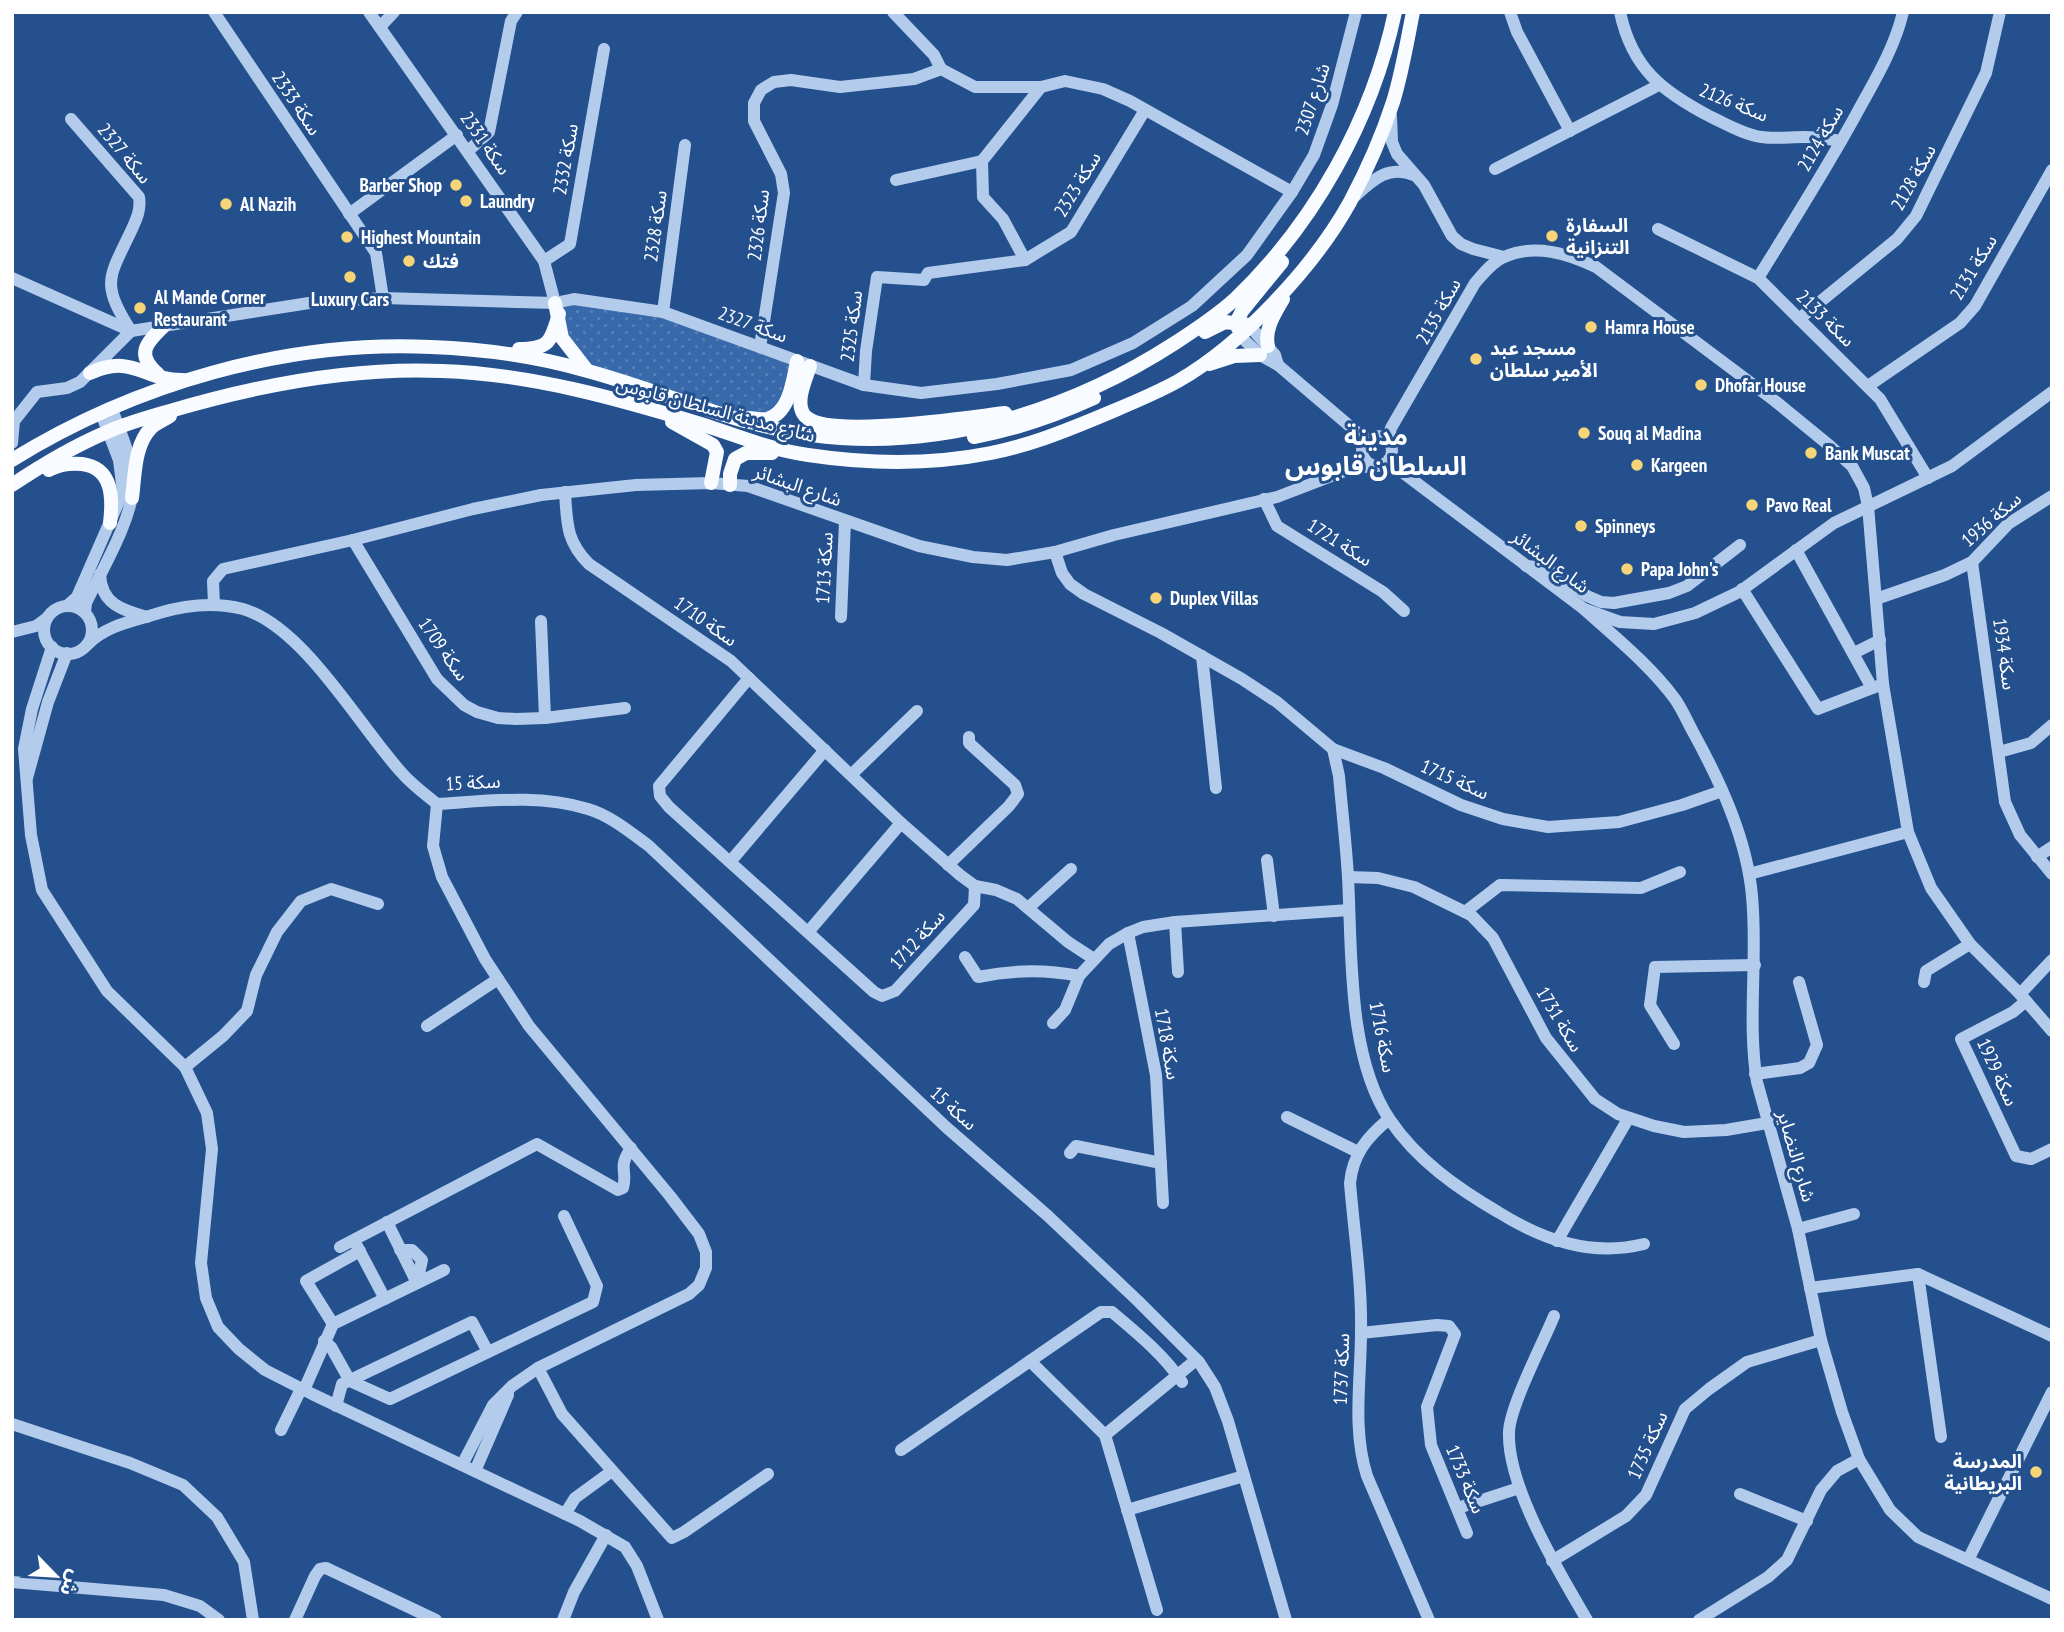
<svg xmlns="http://www.w3.org/2000/svg" width="2064" height="1632" font-family="'PT Sans Narrow','Noto Sans Arabic',sans-serif">
<defs>
<pattern id="grass-dots" width="8" height="8" patternUnits="userSpaceOnUse" patternTransform="scale(1.75)"><rect width="8" height="8" fill="#3869ab"/><path d="M2 2h.1M6 6h.1" fill="none" stroke="#5680b8" stroke-width="1.8" stroke-linecap="round"/></pattern>
</defs>
<rect width="100%" height="100%" fill="#24508e"/>
<path fill="url(#grass-dots)" d="M557,303L662,312L795,361L778,411L751,417L587,369L568,346Z"/>
<g fill="none" stroke-linecap="round" stroke-linejoin="round">
<g stroke="#b4ccec" stroke-width="12">
<path d="M214,12L376,253L383,298"/>
<path d="M369,12L544,261L555,303"/>
<path d="M893,12L934,55L941,69"/>
<path d="M1510,12L1517,32L1570,131"/>
<path d="M1620,12C1632,69 1663,92 1711,117C1726,124 1745,135 1761,137C1775,139 1790,137 1804,137C1817,137 1829,139 1841,141"/>
<path d="M380,27L394,12"/>
<path d="M941,69L975,87H1041L1065,81L1103,89L1130,101L1292,192"/>
<path d="M1391,116L1392,142L1397,154L1424,185L1452,236L1461,244L1473,249L1504,257"/>
<path d="M71,119L139,197C141,209 137,218 132,229C109,278 100,282 131,331"/>
<path d="M468,151L489,132L511,21L517,12"/>
<path d="M1495,169L1659,85"/>
<path d="M896,180L982,161"/>
<path d="M1354,197C1373,180 1387,165 1414,175"/>
<path d="M349,214L457,135"/>
<path d="M1658,229L1758,278L1880,399L1928,478"/>
<path d="M1025,260L1003,219L983,197L982,161L1041,87"/>
<path d="M544,261L570,244L604,49"/>
<path d="M12,278L131,331"/>
<path d="M1758,278C1792,223 1827,168 1858,111C1875,80 1895,47 1903,12"/>
<path d="M663,312L685,145"/>
<path d="M1799,319L1897,239L1916,216L1986,73L2000,12"/>
<path d="M1249,325L1275,355L1278,365"/>
<path d="M1239,335L1260,355L1278,365L1366,440"/>
<path d="M760,347L784,193L781,174L754,121V103L761,90L774,82L791,80L840,87L914,79L941,69"/>
<path d="M864,385L866,351L877,277L924,280L928,273L1025,260L1071,232L1145,110"/>
<path d="M1868,386L1960,323L1975,306L2052,170"/>
<circle cx="1377" cy="451" r="15"/>
<path d="M1388,441L1391,428L1475,283C1483,274 1492,262 1504,257C1535,243 1568,254 1596,267L1775,401L1830,446L1852,466L1864,488L1868,506L1883,684L1908,832L1931,888L1970,944L2020,994L2052,1031"/>
<path d="M12,443L14,421L37,392L67,388L80,382L131,331L309,303L383,298L555,303L574,299L663,312L864,385L921,393L997,384L1071,370L1133,343L1192,306L1247,255L1292,192L1314,155L1332,105L1356,12"/>
<path d="M1385,464L1402,472L1584,609L1620,622L1654,624L1695,613L1739,592L1834,523L1952,466L2052,392"/>
<path d="M565,492C567,523 566,541 589,564L731,661L901,823L960,875L975,886L996,890L1017,899L1068,942L1094,959"/>
<path d="M1264,499L1277,526L1383,592L1404,611"/>
<path d="M353,540L437,679L464,705L477,712L498,718L516,719L545,718L625,708"/>
<path d="M1796,550L1872,688"/>
<path d="M1055,552L1062,573L1070,584L1084,594L1161,633L1242,679L1277,702L1333,749L1384,768L1461,805L1503,819L1548,827L1619,822L1682,805L1722,791"/>
<path d="M1972,562L2005,802L2020,835L2052,874"/>
<path d="M1526,566L1547,568L1587,596L1601,602L1614,603L1669,593L1687,586L1740,545"/>
<path d="M100,574C101,604 122,610 147,617"/>
<path d="M1742,589L1818,709L1883,684"/>
<path d="M1876,599L1945,575L1972,562L2008,524L2052,496"/>
<path d="M68,605L77,597L123,492L119,460L101,413"/>
<path d="M214,605L213,581L223,569L353,540L473,509L541,495L636,485L711,483L748,486L919,546L973,557L1007,560L1055,552L1114,535L1277,497L1350,469L1371,466"/>
<circle cx="68" cy="630" r="24"/>
<path d="M1584,609C1615,637 1650,665 1675,699C1682,709 1687,721 1693,732C1720,781 1747,839 1752,896C1758,958 1747,1021 1757,1082L1798,1229L1821,1340L1842,1412L1859,1459L1890,1510L1918,1537L2052,1599"/>
<path d="M85,612L86,603C101,572 135,515 133,482C132,457 120,432 112,409"/>
<path d="M841,617L845,521"/>
<path d="M541,621L545,718"/>
<path d="M12,632L36,626L47,618"/>
<path d="M87,645C106,625 134,621 159,613C186,605 215,602 243,609C304,627 359,726 401,772C411,784 425,794 437,804"/>
<path d="M52,647L32,709L24,749L31,835L42,890L107,991L185,1067L207,1113L212,1149L201,1263L206,1298L218,1327L239,1349L265,1370L312,1394L580,1521L625,1547L637,1566L658,1620"/>
<path d="M1854,653L1880,640"/>
<path d="M1202,656L1216,788"/>
<path d="M749,678L659,786L660,796L669,807L874,992L882,996L895,991L974,905L975,886"/>
<path d="M1333,749L1339,776C1342,810 1346,843 1348,877C1352,951 1347,1057 1390,1120C1417,1160 1457,1188 1498,1212C1543,1240 1591,1257 1644,1244"/>
<path d="M1999,752L2031,743L2052,725"/>
<path d="M852,774L917,711"/>
<path d="M27,778L48,702L67,653"/>
<path d="M437,804C487,801 539,794 588,809C611,816 630,832 649,846L946,1127L1048,1216L1138,1301L1199,1362L1215,1387L1228,1421L1286,1620"/>
<path d="M437,804L433,846L442,877L485,959L529,1026L670,1196L699,1234L706,1252V1268L699,1285L689,1294L538,1368L512,1386L493,1405L462,1465"/>
<path d="M2037,857L2052,847"/>
<path d="M1267,860L1274,916"/>
<path d="M730,862L825,750"/>
<path d="M948,865L1009,806L1018,794L1015,785L969,743V737"/>
<path d="M1749,874L1908,832"/>
<path d="M1348,877L1378,878L1414,887L1471,915L1493,938L1546,1038L1595,1099L1618,1114L1654,1126L1684,1132L1726,1130L1767,1123"/>
<path d="M1028,908L1071,869"/>
<path d="M1465,912L1500,885L1641,888L1680,872"/>
<path d="M1175,922L1178,972"/>
<path d="M809,931L901,823"/>
<path d="M1128,933L1156,1075L1163,1203"/>
<path d="M965,957L978,977C1012,970 1044,969 1079,976"/>
<path d="M1924,982L1926,971L1970,944"/>
<path d="M2020,994L2052,960"/>
<path d="M2026,1001L2013,1012L1961,1039L2016,1156L2031,1159L2052,1149"/>
<path d="M1053,1023L1065,1010L1079,976L1109,944L1128,933L1143,927L1175,922L1349,910"/>
<path d="M427,1026L498,979"/>
<path d="M1674,1044L1650,1005L1655,967L1755,965"/>
<path d="M185,1067L223,1036L247,1011L256,975L277,932L301,901L331,889L378,904"/>
<path d="M1755,1074L1800,1068L1809,1063L1817,1045L1799,982"/>
<path d="M1287,1117L1358,1152"/>
<path d="M1389,1119C1367,1137 1353,1154 1350,1183C1354,1232 1362,1283 1361,1332C1361,1380 1352,1429 1367,1476L1429,1620"/>
<path d="M1070,1153L1076,1146L1161,1163"/>
<path d="M387,1222L417,1283L422,1260L412,1250H400"/>
<path d="M1798,1229L1854,1214"/>
<path d="M1557,1241L1628,1119"/>
<path d="M357,1246L385,1299"/>
<path d="M340,1247L537,1144L618,1190L623,1188C628,1170 617,1169 631,1148"/>
<path d="M1918,1274L1941,1437"/>
<path d="M1810,1288L1918,1274L2052,1336"/>
<path d="M1554,1316C1543,1343 1510,1406 1509,1432C1507,1487 1559,1572 1587,1620"/>
<path d="M333,1324L306,1281L360,1251"/>
<path d="M1361,1333L1437,1325L1449,1326L1455,1334L1427,1407L1431,1445L1467,1533"/>
<path d="M324,1341L331,1347L350,1381L390,1399L593,1302L597,1286L564,1216"/>
<path d="M1030,1361L1105,1435L1157,1610"/>
<path d="M538,1368L562,1414L672,1538L684,1532L768,1474"/>
<path d="M304,1390L333,1324L444,1270"/>
<path d="M336,1406L342,1384L472,1322L488,1352"/>
<path d="M12,1424L130,1463L183,1485L217,1517L244,1562L253,1620"/>
<path d="M281,1430L301,1389"/>
<path d="M1105,1435L1196,1360"/>
<path d="M901,1450L1101,1312H1112C1137,1333 1164,1355 1182,1382"/>
<path d="M475,1471L508,1395"/>
<path d="M1740,1494L1807,1521"/>
<path d="M1458,1508L1519,1488"/>
<path d="M1127,1510L1244,1476"/>
<path d="M565,1514L575,1498L612,1471"/>
<path d="M1968,1560L2052,1392"/>
<path d="M1552,1561L1626,1516L1646,1495L1685,1409L1709,1389L1747,1362L1821,1340"/>
<path d="M12,1582L164,1595L200,1606L219,1620"/>
<path d="M295,1620L315,1576L320,1569L326,1568L436,1620"/>
<path d="M563,1620L574,1592L606,1535"/>
<path d="M1699,1620L1768,1577L1787,1560L1821,1490L1837,1471L1859,1459"/>
</g>
<g stroke="#f8fbff" stroke-width="14">
<path d="M555,303L562,338L586,369"/>
<path d="M1238,328V319L1242,311L1282,262"/>
<path d="M1205,332L1225,322L1249,325"/>
<path d="M1268,346C1264,329 1275,313 1283,299"/>
<path d="M519,349C549,349 551,342 559,314"/>
<path d="M1209,364L1234,356L1260,355"/>
<path d="M810,366C806,379 793,405 806,417C830,439 970,417 1005,413"/>
<path d="M90,373C132,353 145,381 183,380"/>
<path d="M158,374C136,355 145,344 163,327"/>
<path d="M749,418C754,418 762,420 767,419C790,413 793,380 797,361"/>
<path d="M672,422L713,445L717,452L711,483"/>
<path d="M974,437C1017,429 1055,416 1094,398"/>
<path d="M12,460C135,384 286,340 431,347C482,349 535,356 584,370C660,390 733,425 811,435C938,452 1068,412 1175,343C1195,330 1216,316 1234,300C1314,224 1372,120 1395,12"/>
<path d="M49,470C58,465 71,463 82,464C113,468 113,498 110,523"/>
<path d="M12,485C42,465 74,446 107,432C127,423 149,417 170,411C258,385 351,367 442,371C531,374 619,399 704,425C738,436 772,450 808,455C868,464 931,465 991,453C1027,446 1060,433 1094,419C1122,407 1151,396 1178,381C1242,344 1314,267 1350,202C1367,170 1382,136 1393,102C1402,73 1407,42 1413,12"/>
<path d="M730,485V474L735,459L746,453H772"/>
<path d="M132,498C135,476 134,445 151,428C156,423 164,420 170,416"/>
</g>
</g>
<g fill="#f6d477" stroke="#24508e" stroke-width="2.5">
<circle cx="456" cy="185" r="7"/>
<circle cx="466" cy="201" r="7"/>
<circle cx="226" cy="204" r="7"/>
<circle cx="1552" cy="236" r="7"/>
<circle cx="347" cy="237" r="7"/>
<circle cx="409" cy="261" r="7"/>
<circle cx="350" cy="277" r="7"/>
<circle cx="140" cy="308" r="7"/>
<circle cx="1591" cy="327" r="7"/>
<circle cx="1476" cy="359" r="7"/>
<circle cx="1701" cy="385" r="7"/>
<circle cx="1584" cy="433" r="7"/>
<circle cx="1811" cy="453" r="7"/>
<circle cx="1637" cy="465" r="7"/>
<circle cx="1752" cy="505" r="7"/>
<circle cx="1581" cy="526" r="7"/>
<circle cx="1627" cy="569" r="7"/>
<circle cx="1156" cy="598" r="7"/>
<circle cx="2036" cy="1472" r="7"/>
</g>
<g text-anchor="middle" stroke-width="6" stroke-linejoin="round" paint-order="stroke">
<g font-size="19" fill="#fff" stroke="#24508e">
<text transform="translate(1312 99) rotate(-72)" y="7">2307 شارع</text>
<text transform="translate(1734 102) rotate(22)" y="7">سكة 2126</text>
<text transform="translate(297 103) rotate(56)" y="7">سكة 2333</text>
<text transform="translate(1820 138) rotate(-60)" y="7">سكة 2124</text>
<text transform="translate(486 143) rotate(55)" y="7">سكة 2331</text>
<text transform="translate(125 153) rotate(50)" y="7">سكة 2327</text>
<text transform="translate(565 159) rotate(-80)" y="7">سكة 2332</text>
<text transform="translate(1913 177) rotate(-61)" y="7">سكة 2128</text>
<text transform="translate(1077 184) rotate(-59)" y="7">سكة 2323</text>
<text transform="translate(758 225) rotate(-83)" y="7">سكة 2326</text>
<text transform="translate(655 226) rotate(-82)" y="7">سكة 2328</text>
<text transform="translate(1973 267) rotate(-59)" y="7">سكة 2131</text>
<text transform="translate(1438 311) rotate(-61)" y="7">سكة 2135</text>
<text transform="translate(1826 318) rotate(44)" y="7">سكة 2133</text>
<text transform="translate(753 324) rotate(20)" y="7">سكة 2327</text>
<text transform="translate(851 326) rotate(-83)" y="7">سكة 2325</text>
<text transform="translate(716 409) rotate(15)" y="7">شارع مدينة السلطان قابوس</text>
<text transform="translate(798 485) rotate(19)" y="7">شارع البشائر</text>
<text transform="translate(1991 519) rotate(-41)" y="7">سكة 1936</text>
<text transform="translate(1340 542) rotate(32)" y="7">سكة 1721</text>
<text transform="translate(1551 561) rotate(37)" y="7">شارع البشائر</text>
<text transform="translate(824 568) rotate(-87)" y="7">سكة 1713</text>
<text transform="translate(706 621) rotate(35)" y="7">سكة 1710</text>
<text transform="translate(444 649) rotate(55)" y="7">سكة 1709</text>
<text transform="translate(2005 654) rotate(82)" y="7">سكة 1934</text>
<text transform="translate(1455 779) rotate(24)" y="7">سكة 1715</text>
<text transform="translate(473 782) rotate(-3)" y="7">سكة 15</text>
<text transform="translate(917 939) rotate(-48)" y="7">سكة 1712</text>
<text transform="translate(1560 1019) rotate(59)" y="7">سكة 1731</text>
<text transform="translate(1383 1037) rotate(79)" y="7">سكة 1716</text>
<text transform="translate(1168 1044) rotate(80)" y="7">سكة 1718</text>
<text transform="translate(1998 1072) rotate(65)" y="7">سكة 1929</text>
<text transform="translate(954 1108) rotate(42)" y="7">سكة 15</text>
<text transform="translate(1797 1156) rotate(74)" y="7">شارع النضاير</text>
<text transform="translate(1341 1369) rotate(-88)" y="7">سكة 1737</text>
<text transform="translate(1647 1445) rotate(-66)" y="7">سكة 1735</text>
<text transform="translate(1466 1479) rotate(67)" y="7">سكة 1733</text>
</g>
<g font-size="19" font-weight="bold" fill="#fff" stroke="#24508e" text-anchor="start">
<text x="442" y="192" text-anchor="end">Barber Shop</text>
<text x="480" y="208">Laundry</text>
<text x="240" y="211">Al Nazih</text>
<text x="1566" y="232">السفارة<tspan x="1566" dy="22">التنزانية</tspan></text>
<text x="361" y="244">Highest Mountain</text>
<text x="423" y="268">فتك</text>
<text x="154" y="304">Al Mande Corner<tspan x="154" dy="22">Restaurant</tspan></text>
<text x="350" y="306" text-anchor="middle">Luxury Cars</text>
<text x="1605" y="334">Hamra House</text>
<text x="1490" y="355">مسجد عبد<tspan x="1490" dy="22">الأمير سلطان</tspan></text>
<text x="1715" y="392">Dhofar House</text>
<text x="1598" y="440">Souq al Madina</text>
<text x="1825" y="460">Bank Muscat</text>
<text x="1651" y="472">Kargeen</text>
<text x="1766" y="512">Pavo Real</text>
<text x="1595" y="533">Spinneys</text>
<text x="1641" y="576">Papa John's</text>
<text x="1170" y="605">Duplex Villas</text>
<text x="2022" y="1468" text-anchor="end">المدرسة<tspan x="2022" dy="22">البريطانية</tspan></text>
</g>
<g font-size="26" font-weight="bold" fill="#fff" stroke="#24508e">
<text x="1376" y="445">مدينة<tspan x="1376" dy="30">السلطان قابوس</tspan></text>
</g>
</g>
<rect width="2064" height="1632" fill="none" stroke="#ffffff" stroke-width="28"/>
<g transform="translate(56 1576) rotate(115)" stroke="#24508e" stroke-width="5" paint-order="stroke">
<path d="M0-5L12 26L0 18L-12 26Z" fill="#ffffff"/>
<text y="-10" font-size="19" font-weight="bold" text-anchor="middle" fill="#ffffff">ش</text>
</g>
</svg>
